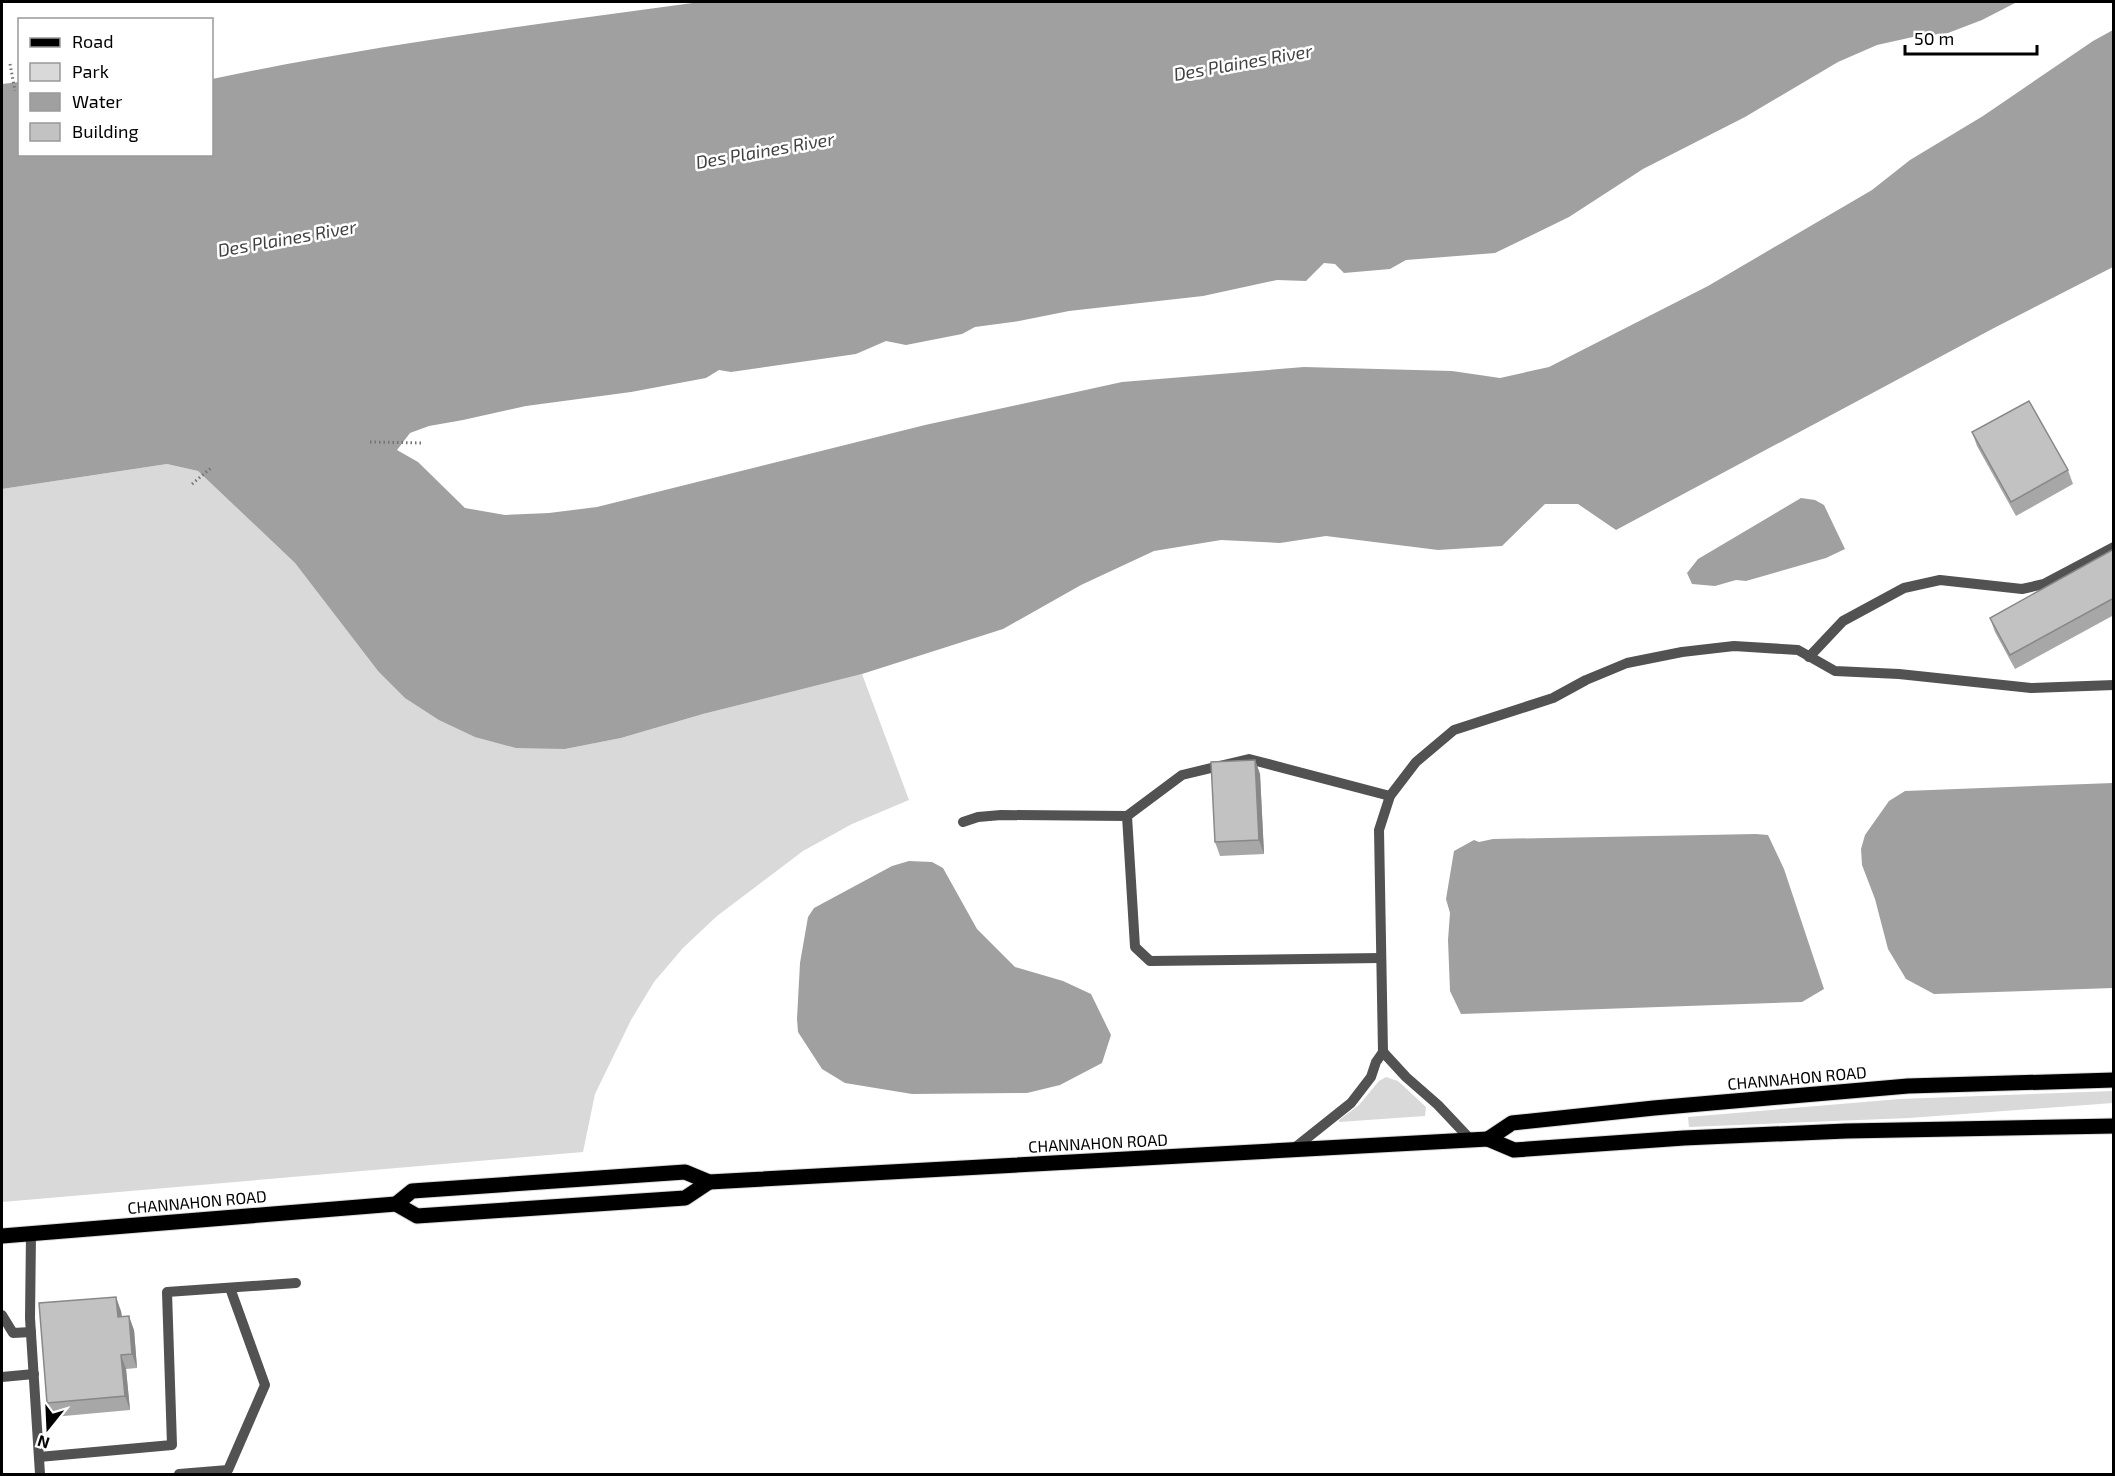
<svg xmlns="http://www.w3.org/2000/svg" width="2115" height="1476" font-family="'Exo 2',sans-serif">
<rect width="100%" height="100%" fill="#fff"/>
<g fill="#d9d9d9">
<path d="M167,464L198,471L295,563L378,671L565,749L621,738L703,714L862,674L909,800L852,824L803,851L717,916L683,948L654,982L631,1020L595,1094L583,1152L2,1202V489Z"/>
<path d="M1386,1077L1398,1081L1426,1107L1425,1116L1339,1122V1120L1359,1105L1379,1081Z"/>
<path d="M2113,1091V1103L1909,1118L1689,1127L1688,1117L1900,1099Z"/>
</g>
<g fill="#a0a0a0">
<path d="M700,2H2017L1982,20L1948,33L1913,37L1877,45L1838,62L1745,117L1643,169L1569,217L1495,253L1406,260L1390,269L1344,273L1335,264L1324,263L1306,281L1277,280L1203,296L1069,311L1019,321L975,327L962,334L906,345L886,341L856,354L731,372L719,370L706,378L631,392L526,406L463,420L429,426L410,433L397,450L418,462L465,508L505,515L549,513L597,507L925,425L1122,382L1304,367L1452,371L1500,378L1549,367L1708,286L1872,190L1910,160L1983,116L2093,41L2113,30V267L1994,328L1616,530L1578,504H1545L1502,546L1438,550L1326,536L1280,543L1221,540L1154,551L1081,585L1003,629L862,674L703,714L621,738L565,749L516,748L475,737L439,720L405,698L378,671L295,563L198,471L167,464L2,489V84L19,82L20,154H212V79C373,45 537,24 700,2Z"/>
<path d="M1801,498L1815,500L1824,505L1845,549L1826,558L1746,581L1736,580L1715,586L1692,584L1687,573L1698,559Z"/>
<path d="M2113,783V988L1934,994L1906,979L1888,949L1875,899L1862,865L1861,849L1865,835L1889,801L1905,791Z"/>
<path d="M1756,834L1768,835L1784,869L1824,989L1802,1002L1461,1014L1450,991L1448,940L1450,913L1446,899L1454,851L1474,840L1479,842L1493,839Z"/>
<path d="M909,861L932,862L943,868L977,929L1015,967L1063,981L1091,994L1111,1035L1102,1063L1060,1085L1027,1093L912,1094L845,1083L822,1069L798,1032L797,1019L800,963L808,917L814,908L892,866Z"/>
</g>
<g fill="none" stroke-linecap="round" stroke-linejoin="round">
<g stroke="#dbdbdb" stroke-width="17">
<g id="primary">
<path d="M1488,1139L1512,1123L1654,1108L1908,1086L2114,1080"/>
<path d="M396,1204L412,1191L685,1172L709,1182L1488,1139L1514,1150L1684,1138L1846,1131L2114,1126"/>
<path d="M2,1236L396,1204L417,1216L685,1198L709,1182"/>
</g>
</g>
<g stroke="#747474" stroke-width="3" stroke-dasharray="1.5 3" stroke-linecap="butt">
<path d="M10,64L15,91"/>
<path d="M370,442L423,443"/>
<path d="M192,484L211,468"/>
</g>
<g stroke="#525252" stroke-width="10">
<path d="M1809,657L1843,621L1904,588L1940,580L2022,589L2044,584L2114,547"/>
<path d="M1127,816L1135,947L1150,961L1381,958"/>
<path d="M963,822L978,817L1001,815L1127,816L1182,775L1249,759L1390,796"/>
<path d="M1383,1052L1379,830L1390,796L1416,762L1454,730L1553,698L1586,680L1627,663L1682,652L1734,646L1798,650L1835,671L1899,674L2031,688L2114,685"/>
<path d="M1292,1150L1351,1103L1371,1077L1376,1062L1383,1052L1406,1077L1438,1105L1471,1140"/>
<path d="M31,1234L30,1318L40,1474"/>
<path d="M2,1315L13,1333L31,1332"/>
<path d="M2,1377L34,1374"/>
<path d="M39,1457L172,1445L167,1292L296,1283"/>
<path d="M179,1474L228,1470L265,1385L230,1288"/>
</g>
<use href="#primary" stroke="#000" stroke-width="15"/>
</g>
<g fill="#a7a7a7">
<path d="M1972,432L2068,470L2073,484L2016,516L1977,446Z"/>
<path d="M2114,549V615L2015,669L1995,632L1990,618Z"/>
<path d="M1255,760L1260,774L1264,854L1220,856L1215,842Z"/>
<path d="M121,1311L122,1316L134,1330L137,1368L126,1369L130,1410L53,1417L47,1403Z"/>
</g>
<g fill="#888">
<path d="M1255,760L1260,774L1264,854L1259,840Z"/>
<path d="M116,1297L121,1311L123,1331L118,1317Z"/>
<path d="M129,1316L134,1330L137,1368L132,1354Z"/>
<path d="M121,1355L126,1369L130,1410L125,1396Z"/>
</g>
<g fill="#c2c2c2" stroke="#888" stroke-width="1.5">
<path d="M2029,401L2068,470L2011,502L1972,432Z"/>
<path d="M2114,549V598L2010,655L1990,618Z"/>
<path d="M1255,760L1259,840L1215,842L1211,762Z"/>
<path d="M116,1297L118,1317L129,1316L132,1354L121,1355L125,1396L47,1403L39,1303Z"/>
</g>
<g text-anchor="middle" stroke-width="5" stroke-linejoin="round" paint-order="stroke">
<g font-size="16" fill="#000" stroke="#fff">
<text transform="translate(1797 1078) rotate(-5)" y="6">CHANNAHON ROAD</text>
<text transform="translate(1098 1143) rotate(-3)" y="6">CHANNAHON ROAD</text>
<text transform="translate(197 1202) rotate(-5)" y="6">CHANNAHON ROAD</text>
</g>
<g font-size="18" font-style="italic" fill="#414141" stroke="#fff">
<text transform="translate(1243 63) rotate(-10)" y="6">Des Plaines River</text>
<text transform="translate(765 151) rotate(-10)" y="6">Des Plaines River</text>
<text transform="translate(287 239) rotate(-10)" y="6">Des Plaines River</text>
</g>
</g>
<rect width="2115" height="1476" fill="none" stroke="#000000" stroke-width="6"/>
<rect x="18" y="18" width="195" height="138" fill="#ffffff" stroke="#999999" stroke-width="1.5"/>
<rect x="30" y="38" width="30" height="9" fill="#000000" stroke="#999999" stroke-width="1.5"/>
<text x="72" y="48" font-size="18" fill="#000000">Road</text>
<rect x="30" y="63" width="30" height="18" fill="#d9d9d9" stroke="#999999" stroke-width="1.5"/>
<text x="72" y="78" font-size="18" fill="#000000">Park</text>
<rect x="30" y="93" width="30" height="18" fill="#a0a0a0" stroke="#999999" stroke-width="1.5"/>
<text x="72" y="108" font-size="18" fill="#000000">Water</text>
<rect x="30" y="123" width="30" height="18" fill="#c2c2c2" stroke="#999999" stroke-width="1.5"/>
<text x="72" y="138" font-size="18" fill="#000000">Building</text>
<g transform="translate(48 1428) rotate(198)" stroke="#ffffff" stroke-width="4.5" paint-order="stroke">
<path d="M0-4.5L10 22L0 15L-10 22Z" fill="#000000"/>
<text y="-9" font-size="16" font-weight="bold" text-anchor="middle" fill="#000000">N</text>
</g>
<path d="M1905 45v9h132v-9" fill="none" stroke="#000000" stroke-width="3"/>
<text x="1914" y="45" font-size="18" fill="#000000" stroke="#ffffff" stroke-width="4.5" paint-order="stroke">50 m</text>
</svg>
